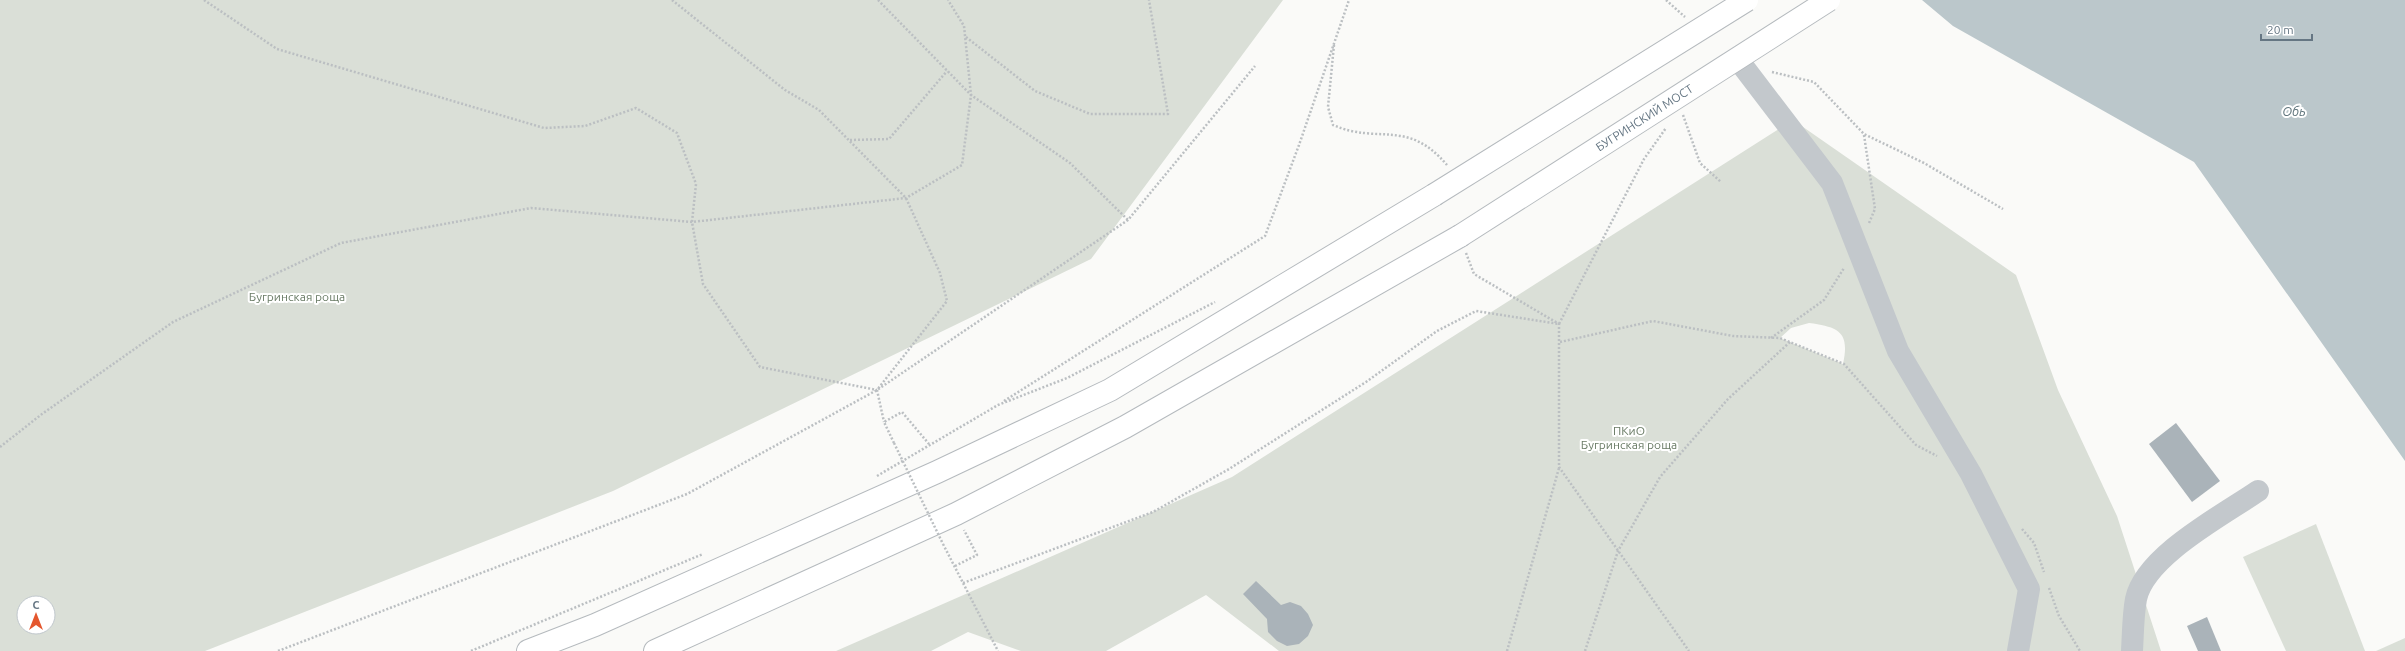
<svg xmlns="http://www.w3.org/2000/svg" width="2405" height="651" font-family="Ubuntu,sans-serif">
<rect width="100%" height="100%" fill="#fafaf8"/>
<g fill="#dadfd7" fill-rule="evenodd">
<path d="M0,0H1283L1091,259L613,491L205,651H0ZM24,603H48V627H24Z"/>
<path d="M1793,120L2016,275L2058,390L2117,516L2161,651H1279L1206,595L1106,651H1021L968,632L931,651H836L1232,477ZM1809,323C1839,327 1850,332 1843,364L1780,338L1791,328Z"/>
<path d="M2316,524L2365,651H2286L2243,557Z"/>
<path d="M2405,638V651H2376Z"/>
</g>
<path fill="#bbc7cb" d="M1922,0H2405V461L2194,162L1953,26Z"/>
<g fill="#aab3b9">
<path d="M2176,423L2220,481L2192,502L2149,444Z"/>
<path d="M1256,581L1281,605L1290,602L1301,606L1308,614L1313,625L1308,636L1299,644L1287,646L1277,641L1268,632L1267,619L1243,594Z"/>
<path d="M2207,617L2221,651H2198L2187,626Z"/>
</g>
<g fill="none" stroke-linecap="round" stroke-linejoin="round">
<g stroke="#b5babe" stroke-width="24">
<g id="major">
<path d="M528,651L595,625L937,472L1110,390L1434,195"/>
<path d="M655,651L956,514L1125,427L1460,236"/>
</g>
</g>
<g stroke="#bbbfc2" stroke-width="2.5" stroke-dasharray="2 2" stroke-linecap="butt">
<path d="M204,0L277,49L544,128L585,126L636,108L677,133L696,184L692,222L703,284L760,367L877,390"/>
<path d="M672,0L785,90L819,110L906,198L940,273L947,301L877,390L884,422"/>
<path d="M878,0L971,95L1070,163L1128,220"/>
<path d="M1666,0L1685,17"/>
<path d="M966,37L1035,91L1090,114H1168L1149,0"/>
<path d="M1334,45L1328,107L1333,125C1379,145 1407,118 1447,165"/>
<path d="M1772,72L1814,82L1864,134L1924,163L2003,209"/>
<path d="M1683,115L1700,163L1721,182"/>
<path d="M1864,135L1875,209L1869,223"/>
<path d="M850,140L889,139L947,71"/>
<path d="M1466,253L1474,274L1559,324V467L1689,651"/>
<path d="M1771,338L1824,300L1844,268"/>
<path d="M1560,342L1653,321L1733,336L1780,338L1844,364L1916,445L1937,456"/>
<path d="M1004,401L1265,236L1299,145L1349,0"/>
<path d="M894,443L884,422L902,412L929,444"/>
<path d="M0,447L42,414L173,322L341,243L531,208L692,222L906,198L962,165L971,95L964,26L948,0"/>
<path d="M877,476L998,405L1067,378L1215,302"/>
<path d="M2022,529L2034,543L2044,572"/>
<path d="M943,544L998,651"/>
<path d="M955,566L977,555L964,530"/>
<path d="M963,583L1153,512L1229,469L1366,382L1437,331L1476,311L1559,324L1644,159L1666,128"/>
<path d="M2049,588L2059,616L2080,651"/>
<path d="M278,651L687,494L877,390L1128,220L1255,66"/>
<path d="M471,651L703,554"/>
<path d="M1507,651L1559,468"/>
<path d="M1585,651L1618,551L1660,477L1728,399L1790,342"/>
</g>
<g stroke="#c3c8cc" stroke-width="22">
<path d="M1742,65L1832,183L1898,351L1971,474L2029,589L2018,651"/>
<path d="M2132,651C2133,634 2133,615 2136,599C2145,556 2223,515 2258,491"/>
</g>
<use href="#major" stroke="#fff" stroke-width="22"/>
<g stroke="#b5babe" stroke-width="24" stroke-linecap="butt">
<g id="major-bridge">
<path d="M1434,195L1747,0"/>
<path id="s1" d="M1460,236L1829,0"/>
</g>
</g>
<path stroke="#bbbfc2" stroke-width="2.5" stroke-dasharray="2 2" stroke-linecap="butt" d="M894,443L943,544"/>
<use href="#major-bridge" stroke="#fff" stroke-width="22"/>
</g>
<g text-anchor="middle" stroke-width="4" stroke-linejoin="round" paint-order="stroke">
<g font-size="12" fill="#657683" stroke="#fff">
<text dy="4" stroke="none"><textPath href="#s1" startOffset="219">БУГРИНСКИЙ МОСТ</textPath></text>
</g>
<g font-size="12" fill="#687a64" stroke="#fff">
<text x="297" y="301">Бугринская роща</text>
<text x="1629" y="435">ПКиО<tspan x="1629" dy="14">Бугринская роща</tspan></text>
</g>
<g font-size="13" font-style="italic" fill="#60757c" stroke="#fff">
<text x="2294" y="116">Обь</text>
</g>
</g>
<g transform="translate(36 615)"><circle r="19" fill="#ffffff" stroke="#c1c8cd"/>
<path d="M0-3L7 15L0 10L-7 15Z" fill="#e4572e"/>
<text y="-6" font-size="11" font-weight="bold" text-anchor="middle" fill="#657683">С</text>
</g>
<path d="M2261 34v6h51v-6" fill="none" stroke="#657683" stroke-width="2"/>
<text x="2267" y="34" font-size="12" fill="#657683" stroke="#ffffff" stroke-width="3" paint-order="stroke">20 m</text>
</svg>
